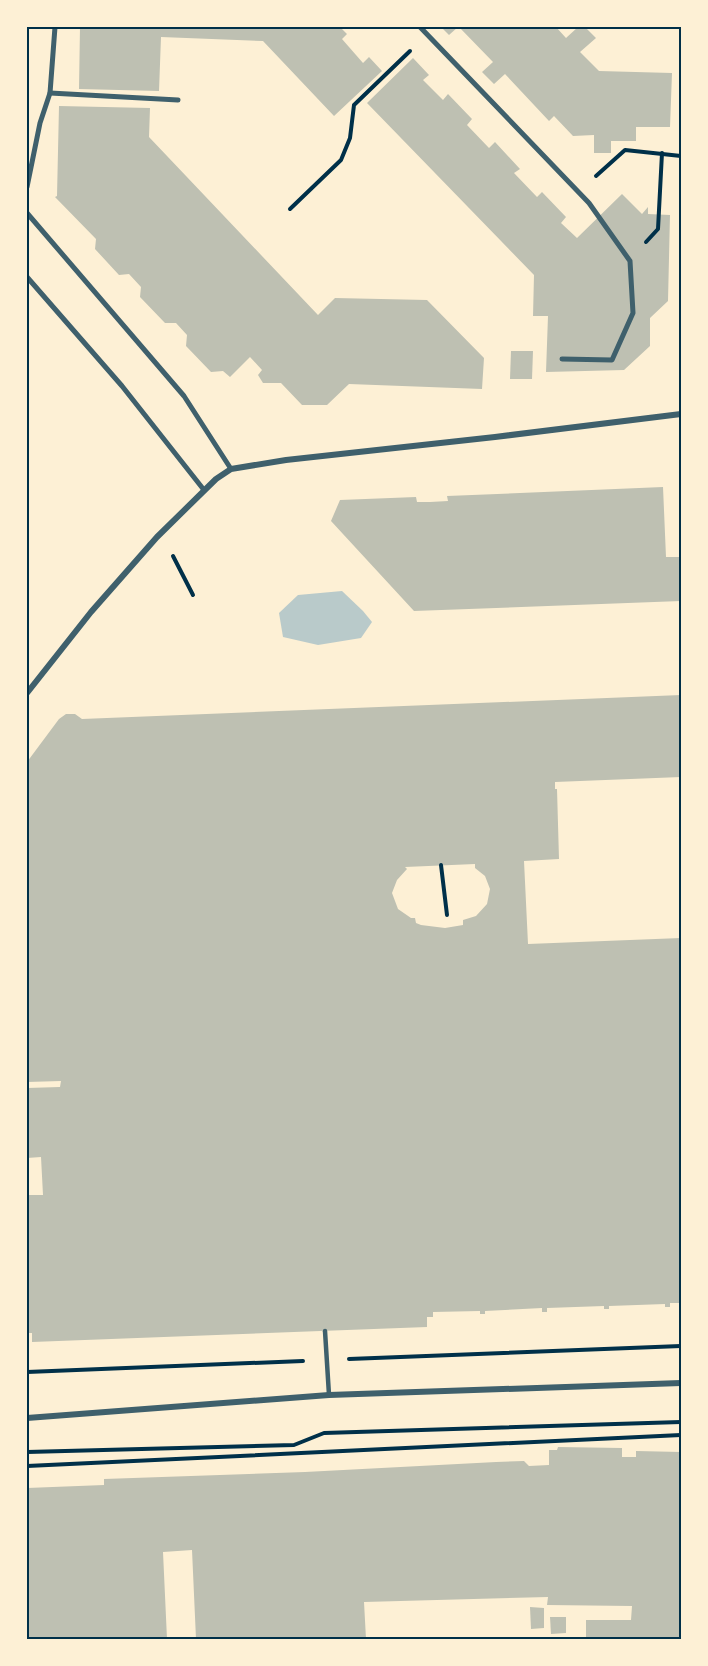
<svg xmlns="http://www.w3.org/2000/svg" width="708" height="1666" font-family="'Public Sans',sans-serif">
<rect width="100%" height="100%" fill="#fdf0d5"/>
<path fill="#b9caca" d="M342,591L363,611L372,622L361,638L318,645L283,637L279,613L298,595Z"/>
<g fill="#bec0b2" fill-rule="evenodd">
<path d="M80,27H340L347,34L342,39L363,63L369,57L382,71L334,116L263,41L161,37L159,91L79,89Z"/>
<path d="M441,27H458L449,35Z"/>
<path d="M459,27H556L566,38L578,27H585L596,38L580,52L599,71L672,73L670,127H636V141H611V153H594V135L573,136L554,116L549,121L505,74L494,84L482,72L493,62Z"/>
<path d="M413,58L429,75L423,80L443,100L448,94L472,119L467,125L489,148L495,142L520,169L514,173L537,197L542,192L566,217L561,223L577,238L622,194L642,214L648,207V214L670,215L668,301L650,318V346L624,370L546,372L548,316H533L534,275L367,103Z"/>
<path d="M59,106L150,108L149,137L318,315L335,298L427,300L484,358L482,389L349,384L327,405H302L281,383H263L258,375L262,370L250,357L230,377L223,371L211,372L186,346L187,335L176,323H165L140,297L141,287L129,274L119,275L95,249L96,239L55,197L57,196Z"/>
<path d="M511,351H533L532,379H510Z"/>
<path d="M663,487L666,557H679L681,559V601L414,611L331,521L340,500L416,497L417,502H430L448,501L447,496Z"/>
<path d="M681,695V777L555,782V789H557L559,859L524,861L528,944L681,938V1303H670V1307H665V1304L609,1306V1309H604V1306L547,1308V1312H542V1308L485,1311V1314H480V1311L433,1312V1317H427V1327L32,1342V1333H27V1195H43L41,1157L27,1158V1088L60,1087L61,1081L27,1082V762L59,719L66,714H75L82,719ZM475,864V868L485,876L490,889L487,904L476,916L463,920V925L445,928L421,925L416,923L415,918H411L398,909L392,893L397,880L407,869L405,867Z"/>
<path d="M558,1447L622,1448V1457H636V1451L681,1452V1639H586V1620H631L632,1606L547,1605L548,1597L364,1602L366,1639H196L192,1550L163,1552L167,1639H27V1488L104,1485V1479L305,1472L496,1462L524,1461L529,1466L549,1465V1450H557Z"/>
<path d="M530,1607L544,1608V1628L531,1629Z"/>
<path d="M550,1617H566V1633L551,1634Z"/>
</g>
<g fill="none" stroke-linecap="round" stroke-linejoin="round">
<g stroke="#003049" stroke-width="4">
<path d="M596,176L625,150L681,156"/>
<path d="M290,209L341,160L350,138L354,105L410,51"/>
<path d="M646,242L658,229L662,153"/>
<path d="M173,556L193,595"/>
<path d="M441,865L447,915"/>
<path d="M349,1359L681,1346"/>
<path d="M27,1372L303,1361"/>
<path d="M27,1452L294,1445L324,1433L681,1422"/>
<path d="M27,1466L681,1435"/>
</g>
<path stroke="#3f606c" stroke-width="4.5" d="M325,1331L329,1395"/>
<g stroke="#3f606c" stroke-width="5">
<path d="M420,27L589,203L630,261L633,313L612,360L562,359"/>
<path d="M50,93L178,100"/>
<path d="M27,187L40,123L50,93L55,27"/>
<path d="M27,213L184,396L231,469"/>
<path d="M27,277L122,386L204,490"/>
</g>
<g stroke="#3f606c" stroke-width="6">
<path d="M27,693L91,612L157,537L216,479L231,469L286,460L495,437L681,414"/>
<path d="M27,1418L329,1395L681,1383"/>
</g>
</g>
<rect width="708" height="1666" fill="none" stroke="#fdf0d5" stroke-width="57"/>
<rect x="28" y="28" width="652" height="1610" fill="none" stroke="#003049" stroke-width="2"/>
</svg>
